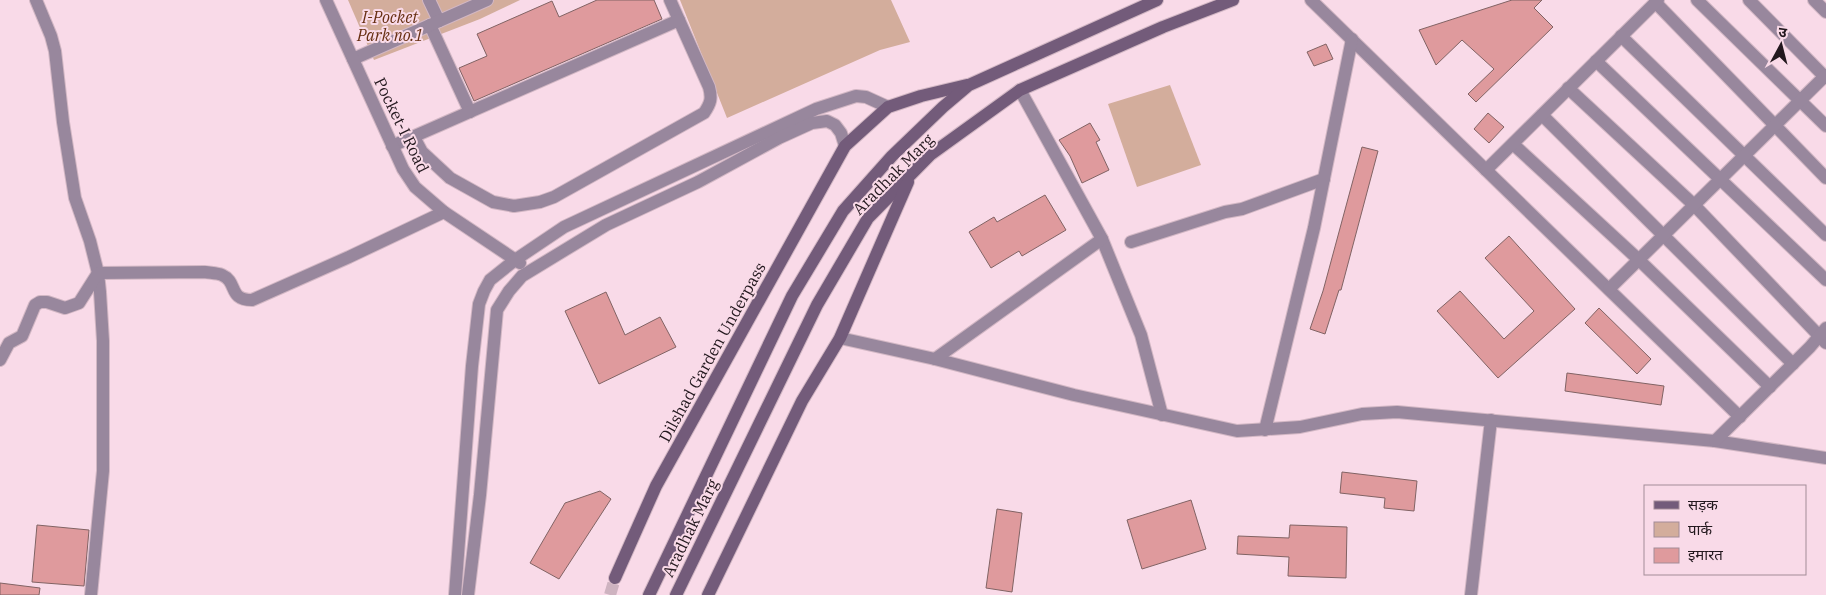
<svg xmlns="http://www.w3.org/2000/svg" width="1826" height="595" font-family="'IBM Plex Serif','Noto Sans Devanagari',serif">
<rect width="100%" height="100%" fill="#f9dae8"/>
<g fill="#d3ad9c">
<path d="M348,0H520L480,19L374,60Z"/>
<path d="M680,0H891L910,42L880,50L727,118Z"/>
<path d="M1170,85L1201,165L1137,187L1108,104Z"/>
</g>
<g fill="#df9a9d" stroke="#816364">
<path d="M597,0H654L662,19L474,101L459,68L487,56L477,34L552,1L559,17Z"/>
<path d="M1512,0H1542L1534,8L1553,27L1476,102L1468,94L1494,69L1462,40L1436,65L1419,30Z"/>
<path d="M1326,44L1333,59L1314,66L1307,52Z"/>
<path d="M1488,113L1504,127L1489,143L1474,129Z"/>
<path d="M1090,123L1100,140L1096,142L1109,170L1082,183L1070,156L1059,140Z"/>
<path d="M1362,147L1378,151L1341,290H1339L1325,334L1310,329L1323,291Z"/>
<path d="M1045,195L1066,230L1022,256L1019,251L991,268L969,232L994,217L997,222Z"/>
<path d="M1509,236L1575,309L1498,378L1437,311L1460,291L1504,339L1534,311L1485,258Z"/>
<path d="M606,292L625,335L660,317L676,347L599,384L565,311Z"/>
<path d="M1599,308L1651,359L1637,374L1585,323Z"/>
<path d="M1567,373L1664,386L1661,405L1565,391Z"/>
<path d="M1342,472L1417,481L1414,511L1384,508L1385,498L1340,493Z"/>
<path d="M600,491L611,499L559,579L530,563L565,503Z"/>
<path d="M1191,500L1206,549L1142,569L1127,520Z"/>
<path d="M997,509L1022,513L1012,592L986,588Z"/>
<path d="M37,525L89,530L84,586L32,582Z"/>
<path d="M1290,525L1347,527L1346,578L1288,576L1289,557L1237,554L1238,536L1289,538Z"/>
<path d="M0,583L40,588L39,595H0Z"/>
</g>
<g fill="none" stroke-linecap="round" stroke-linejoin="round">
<path stroke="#ceb3c0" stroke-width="12" stroke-dasharray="12 6" stroke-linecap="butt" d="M610,595L615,578"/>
<g stroke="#d2b7c4" stroke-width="14">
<g id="minor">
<path d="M36,0L51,36L55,51L63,122L75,198L90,241L98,273L100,292L103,341V471L91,595"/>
<path d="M429,0L439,21"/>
<path d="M1311,0L1740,417"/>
<path d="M1697,0L1826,126"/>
<path d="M1749,0L1826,78"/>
<path d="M1814,0L1826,12"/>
<path d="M1655,2L1826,178"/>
<path d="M430,25L470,112"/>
<path d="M1621,36L1826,235"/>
<path d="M353,59L487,0"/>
<path d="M1596,61L1826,280"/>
<path d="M1568,88L1694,205L1826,343"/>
<path d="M1020,90L1102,239L1141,335L1162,415"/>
<path d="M1542,115L1793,364"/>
<path d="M414,137L422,152L450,178L493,202L514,206L540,202L554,197L704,113C711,103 712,98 709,87L670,0"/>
<path d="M1513,144L1639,260L1770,387"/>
<path d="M392,146L679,20"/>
<path d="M1486,170L1658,0"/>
<path d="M1131,242L1225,212L1242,209L1324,179"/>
<path d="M1609,289L1826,75"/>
<path d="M840,338L935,359L1074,395L1237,431L1300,427L1362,414L1397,412L1715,441L1826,458"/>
<path d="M935,359L1102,239"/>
<path d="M0,360L9,343L22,336L35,305L40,302H47L65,308L79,303L98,273L205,272C210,273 217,273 222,275C238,282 228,300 252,300L349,257L444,212"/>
<path d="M1265,430L1314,228L1352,39"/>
<path d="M1715,441L1810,347L1826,328"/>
<path d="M1471,595L1491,420"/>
</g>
</g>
<g stroke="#d2b7c4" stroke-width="14">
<g id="tertiary">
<path d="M326,0L403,169L415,187L444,212L520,263"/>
<path d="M455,595L472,366L479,304L484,291L490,280L515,260L564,227L816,109L856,96L866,97L888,107"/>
<path d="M468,595L480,495L497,310L509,291L522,276L606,225L698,182L779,138L812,123L827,121L835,125L841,133L845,146"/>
</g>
</g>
<g stroke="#d2b7c4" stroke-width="14">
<g id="secondary">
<path d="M615,578L656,486L845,146L888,107L921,96L967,85"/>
<path d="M649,595L792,296L843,211L892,156L943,107L969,85L1157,0"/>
<path d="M676,595L817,305L868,218L930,155L1020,90L1163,27L1233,0"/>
<path d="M708,595L802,401L840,338L908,182"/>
</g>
</g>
<use href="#minor" stroke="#98879d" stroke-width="12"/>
<use href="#tertiary" stroke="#98879d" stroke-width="12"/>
<use href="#secondary" stroke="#735b7a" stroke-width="12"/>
</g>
<g text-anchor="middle" stroke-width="4" stroke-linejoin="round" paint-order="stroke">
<g font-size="16" font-style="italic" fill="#662e11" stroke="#f9dae8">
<text x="390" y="23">I-Pocket<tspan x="390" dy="18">Park no.1</tspan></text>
</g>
<g font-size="16" fill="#23181e" stroke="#f9dae8">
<text transform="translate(402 125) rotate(64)" y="6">Pocket-I Road</text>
<text transform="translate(893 174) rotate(-45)" y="6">Aradhak Marg</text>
<text transform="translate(712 352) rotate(-61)" y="6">Dilshad Garden Underpass</text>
<text transform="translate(690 528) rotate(-64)" y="6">Aradhak Marg</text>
</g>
</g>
<rect x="1644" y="485" width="162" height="90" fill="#f9dae8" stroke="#a38c97"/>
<rect x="1654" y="501" width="25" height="8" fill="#735b7a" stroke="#a38c97"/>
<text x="1688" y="510" font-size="15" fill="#23181e">सड़क</text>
<rect x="1654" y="522" width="25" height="15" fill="#d3ad9c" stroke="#a38c97"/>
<text x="1688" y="535" font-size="15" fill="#23181e">पार्क</text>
<rect x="1654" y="548" width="25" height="15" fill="#df9a9d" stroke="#a38c97"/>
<text x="1688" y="560" font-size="15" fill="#23181e">इमारत</text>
<g transform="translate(1781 45) rotate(7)" stroke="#f9dae8" stroke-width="4" paint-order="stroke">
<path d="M0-4L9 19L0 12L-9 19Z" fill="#23181e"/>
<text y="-8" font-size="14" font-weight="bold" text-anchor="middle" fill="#23181e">उ</text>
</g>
</svg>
